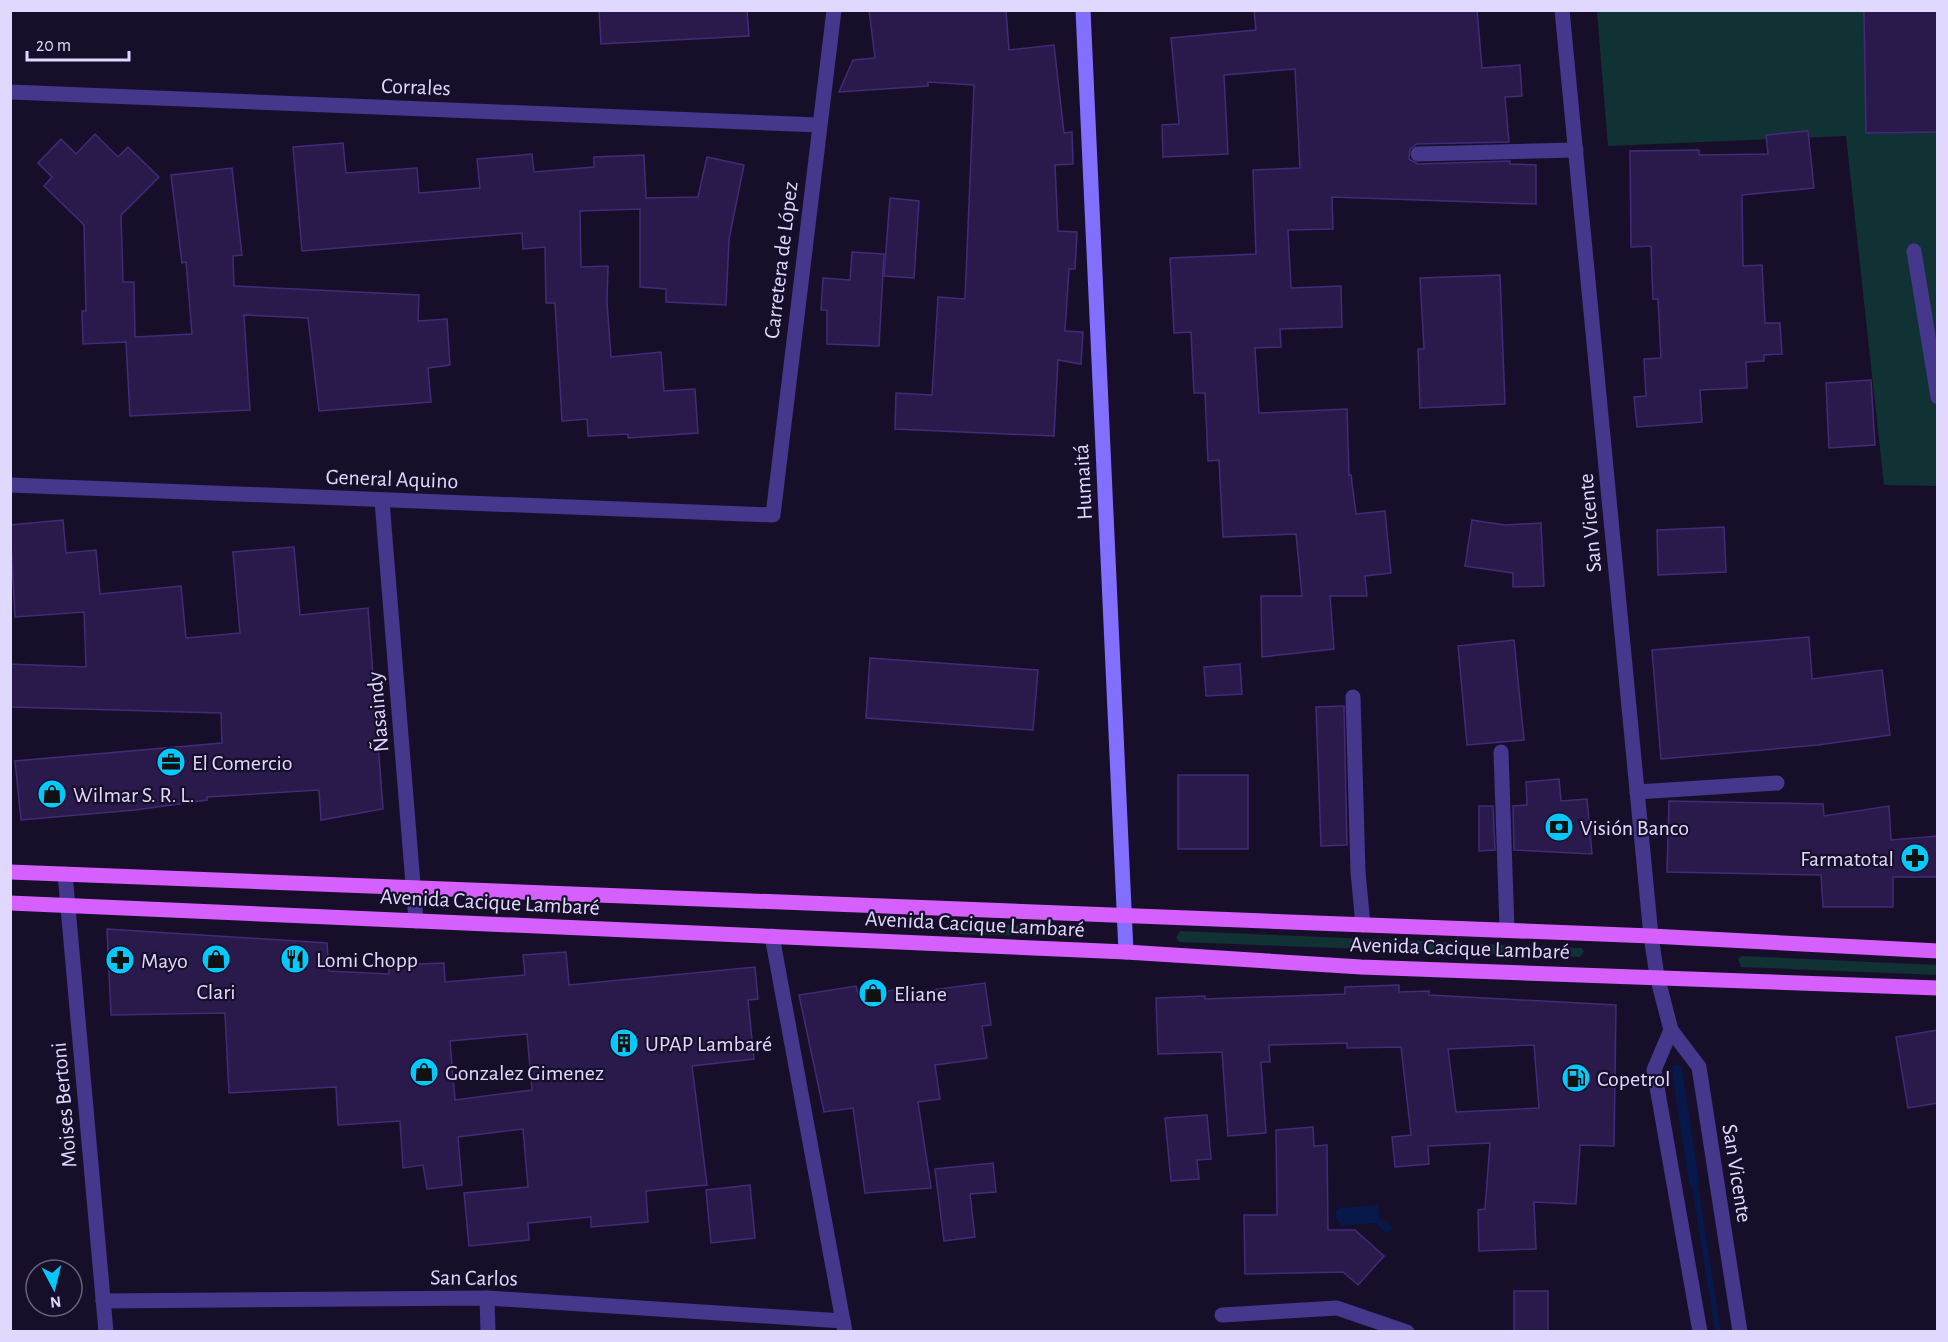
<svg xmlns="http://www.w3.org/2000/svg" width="1948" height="1342" font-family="'Alegreya Sans',sans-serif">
<rect width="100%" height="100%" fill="#170f2a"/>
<g fill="#113234">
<path d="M1597,11H1937V486L1884,485L1846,136L1608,146Z"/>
<path d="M960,924L1081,926L1083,935L1080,937L959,934L957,926Z"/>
<path d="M1180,931L1581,948L1584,951L1580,957L1180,942L1176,938Z"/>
<path d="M1742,956L1937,965V975L1741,967L1738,959Z"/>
</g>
<g fill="#07184a">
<path d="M1695,1167L1721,1331H1715L1689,1168Z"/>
<path d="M1378,1205L1379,1218L1393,1228L1387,1234L1376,1223L1342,1226L1336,1218V1211L1340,1208Z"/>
</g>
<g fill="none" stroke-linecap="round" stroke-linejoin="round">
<path stroke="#07184a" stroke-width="10" d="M1677,1070L1694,1182"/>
</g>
<g fill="#2a1a4c" stroke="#432a79" stroke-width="1.5" fill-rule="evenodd">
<path d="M599,10H747L749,36L601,44Z"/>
<path d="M869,10H1006L1009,50L1054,45L1064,133L1072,132L1073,164L1055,165L1058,231L1077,232L1075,269H1069L1065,331L1083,332L1081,364L1058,360L1054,436L895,429L896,393L932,395L938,297L965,299L974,85L928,82V86L839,92L853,60L875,58Z"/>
<path d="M1254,10H1477L1482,68L1520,65L1522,96L1505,97L1509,142L1417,144L1410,149L1409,159L1418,164L1510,161V164L1536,165V204L1332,197L1333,229L1288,230L1291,288L1341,286L1342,327L1280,329L1281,347L1255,348L1259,413L1347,409L1349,475H1351L1356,514L1385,511L1391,573L1365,576L1367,596H1330L1334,649L1262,657L1261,596H1302L1296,534L1223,537L1219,460L1208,461L1205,393H1194L1191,332L1174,333L1170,258L1256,254L1253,170L1300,168L1295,69L1224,75L1228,154L1163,157L1162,125L1179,124L1171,38L1256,30Z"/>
<path d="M1864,10H1938V132L1866,133Z"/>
<path d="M1808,131L1814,188L1742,195L1743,266L1762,265L1765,323H1780L1782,354L1764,355V361L1746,362L1747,388L1700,390L1702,422L1637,427L1634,397L1646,396L1644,359L1661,358L1658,299H1653L1651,246L1631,247L1630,151L1699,150V155L1768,154L1766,135Z"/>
<path d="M95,134L118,157L128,147L159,177L121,215L123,282H134L135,337L192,334L186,262L182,263L171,175L232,168L242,255L233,256L234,286L419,295L418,321L447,319L450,365L428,368L431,402L319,411L308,318L244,315L250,410L130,416L126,342L83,344L82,311H86L84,225L44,186L52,177L38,163L61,139L76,154Z"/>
<path d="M343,143L346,173L417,168L419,193L480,188L477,159L532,154L534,172L594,167V157L644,155L646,198L698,197L707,157L744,165L729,239L726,305L666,302V289L640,287V209L580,211L581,267L608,266L607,302L611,357L661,352L664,391L695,389L698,433L628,438V434L588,436L587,419L562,421L555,303H546L545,247L523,249L522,233L302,251L293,147Z"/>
<path d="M890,198L919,201L914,278L884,276Z"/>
<path d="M852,252L884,254L879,346L827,344V310H821L823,278L850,280Z"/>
<path d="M1500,275L1505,404L1420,408L1418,349H1424L1420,278Z"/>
<path d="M1871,380L1875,445L1829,448L1826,383Z"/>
<path d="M63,520L66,553L96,550L100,594L181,586L186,638L240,633L233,552L294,547L300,615L368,608L383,809L321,820L319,790L207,797V800L135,810L21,820L15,761L222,743L221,713L10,707V664L86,667L84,612L15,617L10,525Z"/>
<path d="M1472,520L1505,525L1541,523L1544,586L1513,587V573L1465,566Z"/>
<path d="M1724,527L1726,572L1658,575L1657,530Z"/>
<path d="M1809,637L1812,679L1882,670L1890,735L1818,745L1661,759L1652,650Z"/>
<path d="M1514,640L1524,740L1467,745L1458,646Z"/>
<path d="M870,658L1038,670L1033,730L866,718Z"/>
<path d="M1240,664L1242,694L1206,696L1204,667Z"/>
<path d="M1344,706L1347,845L1321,846L1316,707Z"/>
<rect x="1178" y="775" width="70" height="74"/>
<path d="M1559,779L1561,801L1587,799L1592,854L1514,850L1513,806L1527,805L1526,782Z"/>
<path d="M1669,801L1823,804L1824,816L1889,806L1891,840L1938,836V877H1893V907H1823L1821,875L1667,872Z"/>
<path d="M1479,806H1493L1495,850L1479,851Z"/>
<path d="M107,929L327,943L329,971L389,974V965L444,963L445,982L525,975L523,955L566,952L569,985L755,967L758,999L748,1000L754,1059L692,1066L707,1185L646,1191L648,1222L591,1227V1217L528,1223L529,1240L469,1246L464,1193L528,1187L523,1129L458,1137L462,1185L427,1189L423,1165L403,1168L400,1121L338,1125L336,1087L229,1093L225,1013L111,1015ZM527,1034L532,1090L455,1100L450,1041Z"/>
<path d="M985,983L991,1025L982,1026L987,1058L935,1065L940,1099L918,1102L931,1188L865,1193L853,1108L824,1112L799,995L856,986L858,993L866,994L908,988L909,993Z"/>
<path d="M1399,985V992L1429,991V995L1616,1005L1614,1146L1580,1145L1576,1204L1534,1202L1536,1249L1479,1251L1478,1210L1485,1209L1490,1143L1428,1146L1429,1164L1395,1167L1392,1137L1411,1135L1401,1047L1347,1048V1043L1269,1045L1270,1062H1261L1266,1133L1228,1136L1222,1052L1158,1054L1156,998L1205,996V999L1345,994V987ZM1534,1045L1539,1108L1456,1112L1448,1049Z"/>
<path d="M1938,1030V1103L1908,1108L1896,1037Z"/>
<path d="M1207,1115L1211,1159L1197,1160L1199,1179L1171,1181L1165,1118Z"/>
<path d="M1313,1127L1314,1146L1327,1145L1328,1230H1355L1384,1256L1358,1285L1343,1272L1245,1274L1244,1215H1277L1276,1130Z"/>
<path d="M993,1163L996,1192L970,1194L975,1237L944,1241L935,1169Z"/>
<path d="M750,1185L755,1238L711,1243L706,1190Z"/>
<rect x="1514" y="1291" width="34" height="41"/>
</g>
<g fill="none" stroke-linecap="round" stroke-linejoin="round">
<g stroke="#44378c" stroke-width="15">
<path d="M1418,154L1576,150"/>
<path d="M1914,251L1938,397"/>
<path d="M1353,697L1358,872L1363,925"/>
<path d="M1501,752L1507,930"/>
<path d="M1637,792L1777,783"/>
<path d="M772,936L845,1332"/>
<path d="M1222,1315L1337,1308L1407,1332"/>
</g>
<g stroke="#44378c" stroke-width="15">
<path d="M1562,10L1651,936L1657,976L1671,1030L1699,1067L1740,1332"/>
<path d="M10,92L819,125"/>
<path d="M10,485L773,515L834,10"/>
<path d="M382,501L416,921"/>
<path d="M65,874L106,1332"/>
<path d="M1671,1030L1654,1070L1700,1332"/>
<path d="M487,1298L488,1332"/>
<path d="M103,1301L487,1298L843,1321"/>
</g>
<path stroke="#836fff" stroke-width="15" d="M1083,10L1126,952"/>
<g stroke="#d55fff" stroke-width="15">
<path d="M10,872L1651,936L1938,951"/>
<path d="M10,903L1126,952L1361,967L1938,988"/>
</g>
</g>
<defs>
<g id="office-disc" transform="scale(1.5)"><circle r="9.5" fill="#04c9ff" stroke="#170f2a"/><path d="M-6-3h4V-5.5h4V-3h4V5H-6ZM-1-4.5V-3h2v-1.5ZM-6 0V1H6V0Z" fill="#111"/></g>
<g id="shop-disc" transform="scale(1.5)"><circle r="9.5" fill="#04c9ff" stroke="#170f2a"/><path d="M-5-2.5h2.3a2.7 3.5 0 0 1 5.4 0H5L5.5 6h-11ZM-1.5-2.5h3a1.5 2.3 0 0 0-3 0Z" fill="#111"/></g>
<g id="bank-disc" transform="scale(1.5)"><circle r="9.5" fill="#04c9ff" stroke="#170f2a"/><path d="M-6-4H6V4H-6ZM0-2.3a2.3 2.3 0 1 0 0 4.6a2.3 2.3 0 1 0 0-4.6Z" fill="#111"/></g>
<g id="pharmacy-disc" transform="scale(1.5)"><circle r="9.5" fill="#04c9ff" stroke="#170f2a"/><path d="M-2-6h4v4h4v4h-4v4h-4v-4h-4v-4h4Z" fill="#111"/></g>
<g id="restaurant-disc" transform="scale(1.5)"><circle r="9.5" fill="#04c9ff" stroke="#170f2a"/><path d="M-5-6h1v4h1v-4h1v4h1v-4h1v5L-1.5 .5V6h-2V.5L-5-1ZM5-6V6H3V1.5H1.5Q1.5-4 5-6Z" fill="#111"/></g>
<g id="building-disc" transform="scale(1.5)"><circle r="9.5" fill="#04c9ff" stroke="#170f2a"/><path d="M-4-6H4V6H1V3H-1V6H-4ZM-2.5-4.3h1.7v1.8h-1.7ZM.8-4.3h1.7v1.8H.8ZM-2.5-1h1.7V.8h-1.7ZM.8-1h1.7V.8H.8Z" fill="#111"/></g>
<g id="fuel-disc" transform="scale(1.5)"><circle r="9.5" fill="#04c9ff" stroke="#170f2a"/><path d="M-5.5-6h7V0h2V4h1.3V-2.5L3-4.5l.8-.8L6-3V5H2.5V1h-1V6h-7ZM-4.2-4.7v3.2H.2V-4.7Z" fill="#111"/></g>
</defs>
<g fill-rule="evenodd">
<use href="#office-disc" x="171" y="762"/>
<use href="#shop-disc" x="52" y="794"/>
<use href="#bank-disc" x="1559" y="827"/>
<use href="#pharmacy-disc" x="1915" y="858"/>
<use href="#shop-disc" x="216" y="959"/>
<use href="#restaurant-disc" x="295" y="959"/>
<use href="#pharmacy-disc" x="120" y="960"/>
<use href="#shop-disc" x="873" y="993"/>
<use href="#building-disc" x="624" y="1043"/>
<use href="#shop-disc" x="424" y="1072"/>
<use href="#fuel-disc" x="1576" y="1078"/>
</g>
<g text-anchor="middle" stroke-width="4.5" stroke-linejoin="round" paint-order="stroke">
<g font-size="22" fill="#e1d8ff" stroke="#170f2a">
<text transform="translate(416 86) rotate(2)" y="8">Corrales</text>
<text transform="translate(780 260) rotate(-83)" y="8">Carretera de López</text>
<text transform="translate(392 478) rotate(2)" y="8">General Aquino</text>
<text transform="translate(1082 482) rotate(-93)" y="8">Humaitá</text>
<text transform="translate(1589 523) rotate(-95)" y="8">San Vicente</text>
<text transform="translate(377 712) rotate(-95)" y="8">Ñasaindy</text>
<text transform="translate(490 901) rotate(3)" y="8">Avenida Cacique Lambaré</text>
<text transform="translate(975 923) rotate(3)" y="8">Avenida Cacique Lambaré</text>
<text transform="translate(1460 947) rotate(2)" y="8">Avenida Cacique Lambaré</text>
<text transform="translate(63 1105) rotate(-95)" y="8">Moises Bertoni</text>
<text transform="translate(1738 1173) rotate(81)" y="8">San Vicente</text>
<text transform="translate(474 1277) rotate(1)" y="8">San Carlos</text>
</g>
<g font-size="22" fill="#e1d8ff" stroke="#170f2a" text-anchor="start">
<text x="192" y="770">El Comercio</text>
<text x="73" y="802">Wilmar S. R. L.</text>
<text x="1580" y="835">Visión Banco</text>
<text x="1894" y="866" text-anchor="end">Farmatotal</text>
<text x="316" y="967">Lomi Chopp</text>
<text x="141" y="968">Mayo</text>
<text x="216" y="999" text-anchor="middle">Clari</text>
<text x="894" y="1001">Eliane</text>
<text x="645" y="1051">UPAP Lambaré</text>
<text x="445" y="1080">Gonzalez Gimenez</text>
<text x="1597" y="1086">Copetrol</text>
</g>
</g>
<rect width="1948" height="1342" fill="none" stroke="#e1d8ff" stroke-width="24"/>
<g transform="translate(54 1288) rotate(173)"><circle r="28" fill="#170f2a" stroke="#685f7f" stroke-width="1.5"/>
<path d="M0-4.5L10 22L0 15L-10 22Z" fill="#04c9ff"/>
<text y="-9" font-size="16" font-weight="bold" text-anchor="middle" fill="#e1d8ff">N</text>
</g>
<path d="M27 51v9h102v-9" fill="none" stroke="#e1d8ff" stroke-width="3"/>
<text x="36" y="51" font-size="18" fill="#e1d8ff" stroke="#170f2a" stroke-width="4.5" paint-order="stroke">20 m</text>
</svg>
